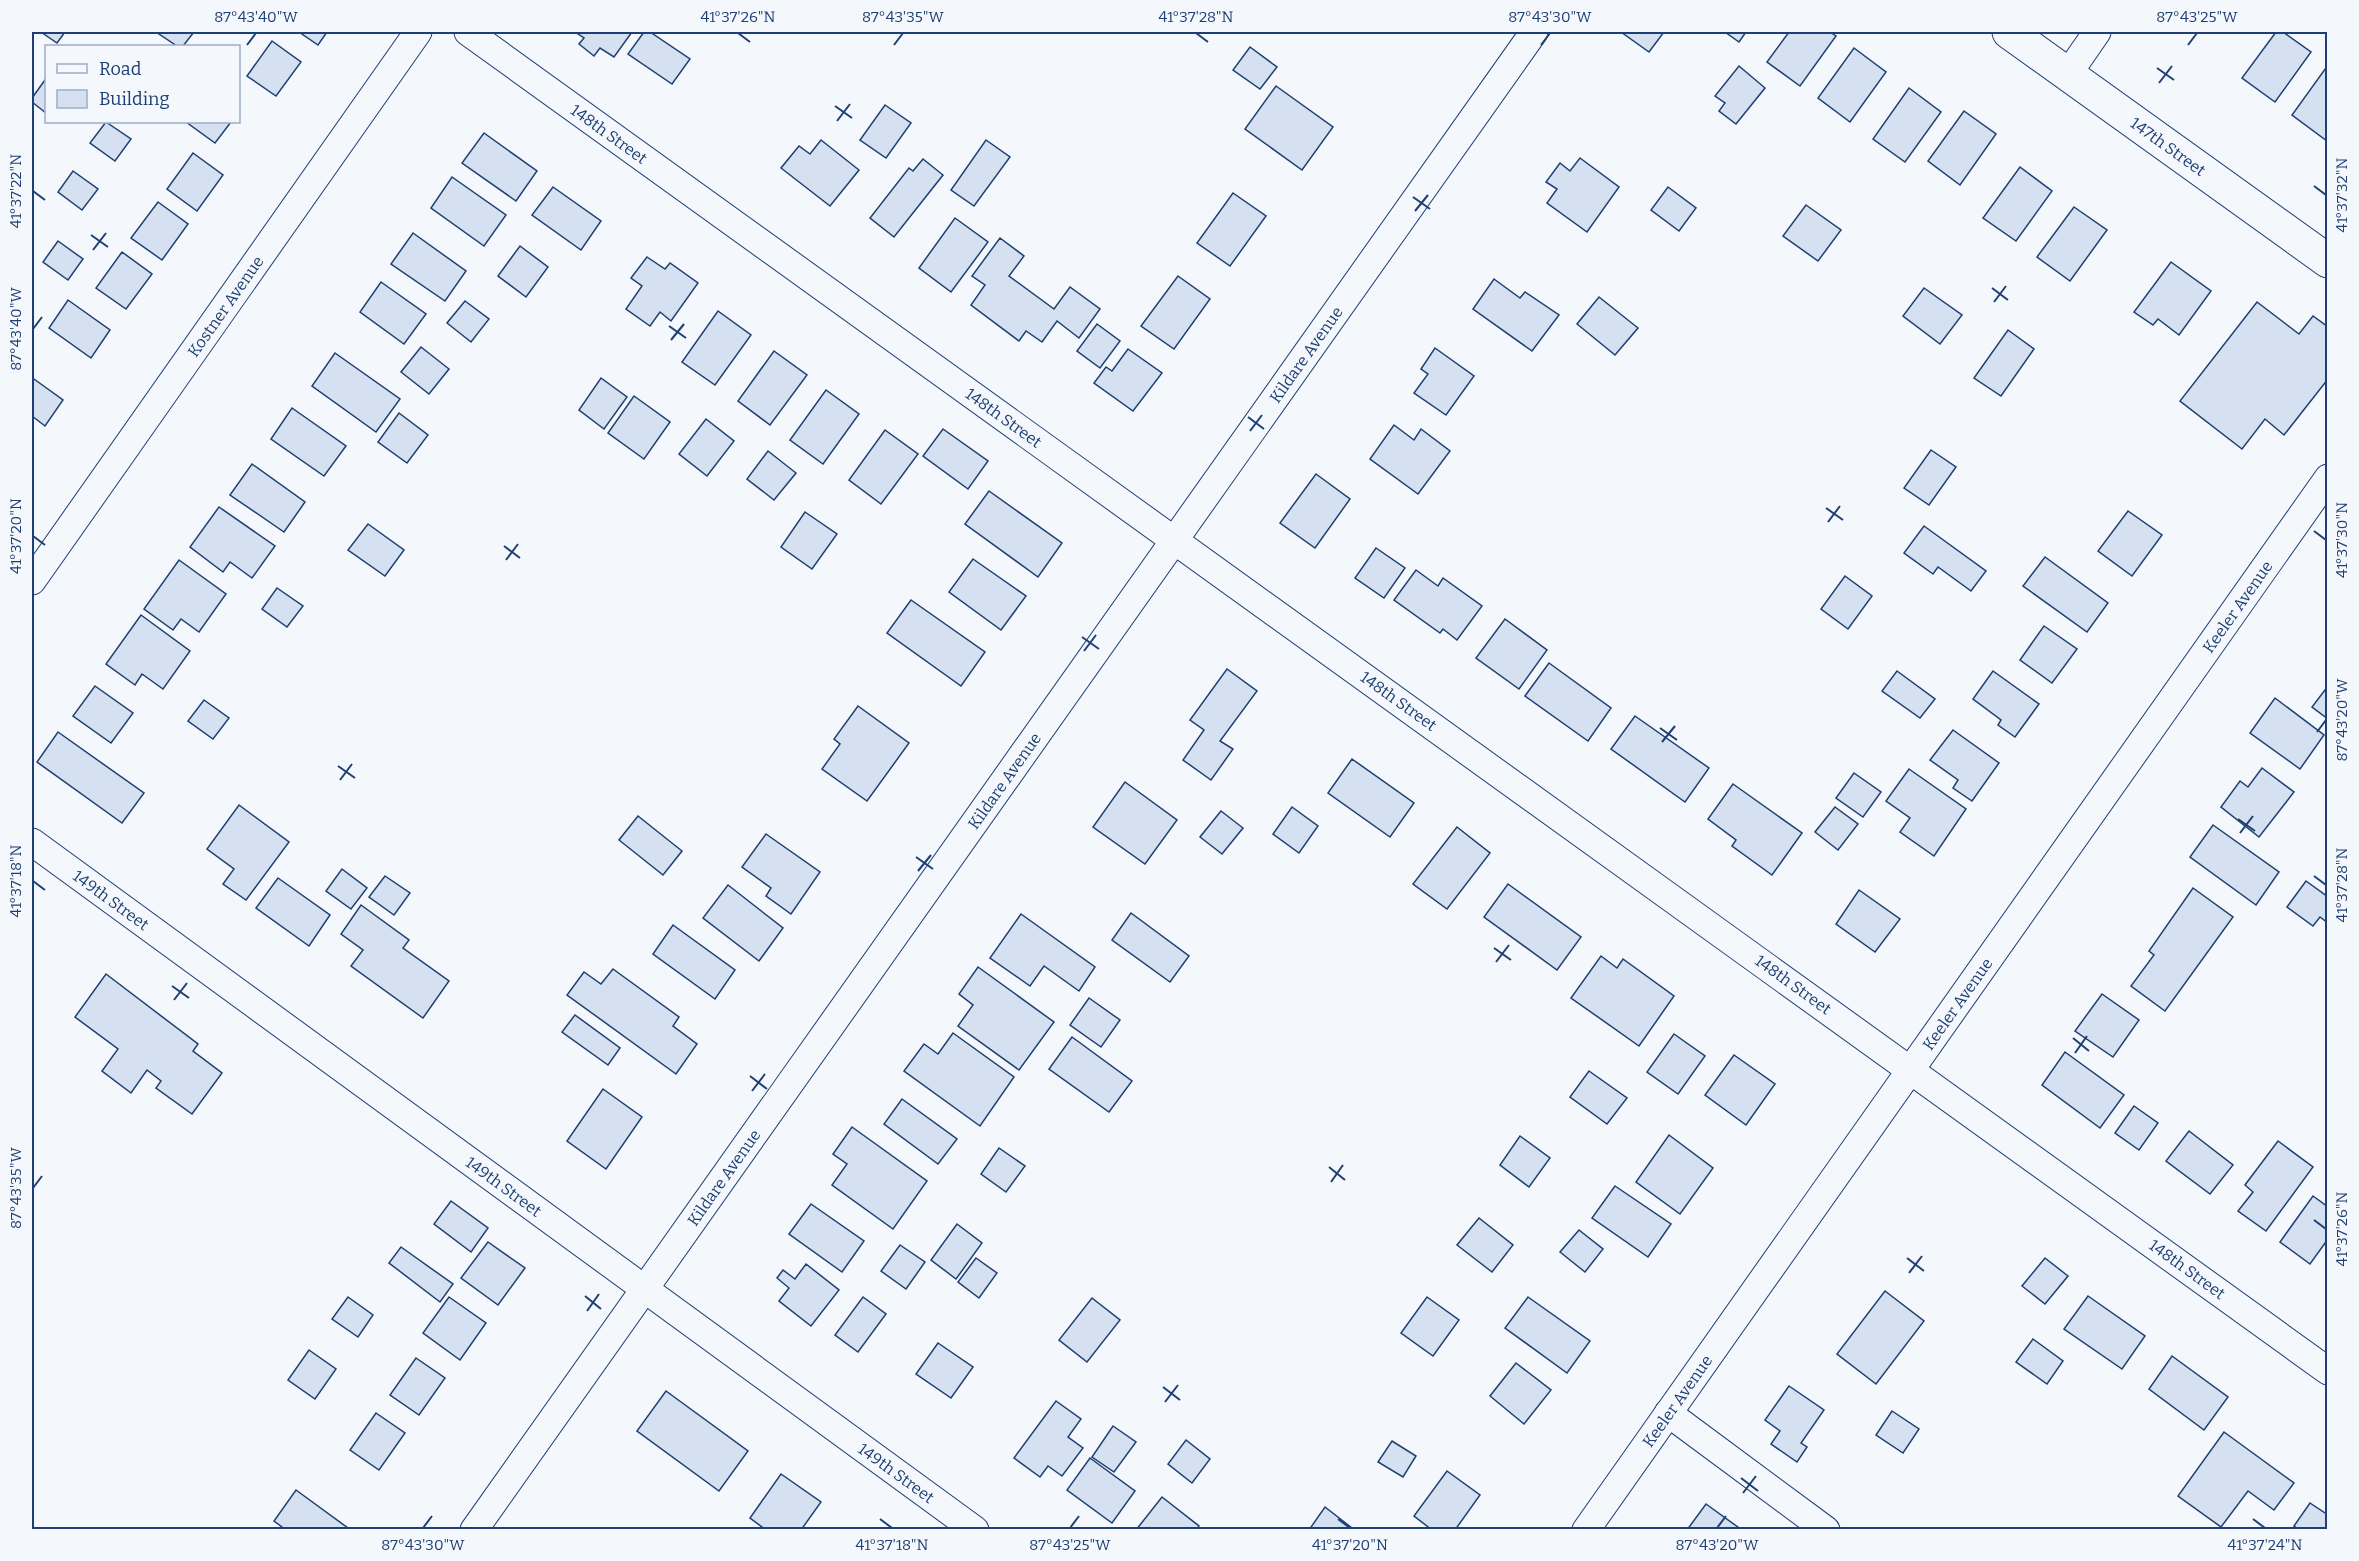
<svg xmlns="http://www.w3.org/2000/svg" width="2359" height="1561" font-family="Bitter,serif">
<rect width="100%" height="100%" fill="#f4f7fb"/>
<g fill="#d5e0f0" stroke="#1d3f73" stroke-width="1.5">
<path d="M41,32H65L57,43Z"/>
<path d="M156,32H194L183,46H177Z"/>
<path d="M299,32H327L318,45Z"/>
<path d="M575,32H632L614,57L600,48L594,56L579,44L584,38Z"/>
<path d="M644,32H650L690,59L672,84L628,54Z"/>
<path d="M1621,32H1664L1649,52Z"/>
<path d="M1725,32H1746L1739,42Z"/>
<path d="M1789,32H1830L1836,36L1800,86L1767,62Z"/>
<path d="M2276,32H2283L2311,52L2275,102L2242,78Z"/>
<path d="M272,41L301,62L276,96L247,76Z"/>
<path d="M1250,47L1277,67L1260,89L1233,70Z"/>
<path d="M1854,48L1886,72L1850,122L1818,98Z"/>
<path d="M2328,65V141H2327L2292,115Z"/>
<path d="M1739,66L1765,88L1736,124L1719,111L1725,103L1715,96Z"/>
<path d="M45,80L46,81V113L32,102V98Z"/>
<path d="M1276,86L1333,127L1302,170L1245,129Z"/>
<path d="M1909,88L1941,112L1905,162L1873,139Z"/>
<path d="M885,105L911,123L886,158L860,140Z"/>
<path d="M1964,111L1996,134L1960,185L1928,161Z"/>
<path d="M106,122L131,139L115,161L90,143Z"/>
<path d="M186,122H231L215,143Z"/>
<path d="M484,133L537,171L516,201L462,163Z"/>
<path d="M821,140L859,170L830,206L781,168L799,146L810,154Z"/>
<path d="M986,140L1010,157L974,206L951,190Z"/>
<path d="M193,153L223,175L197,211L167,189Z"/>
<path d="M1580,158L1619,187L1587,232L1547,203L1557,189L1546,182L1560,163L1570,171Z"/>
<path d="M923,159L943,175L894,237L870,218L909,168L913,171Z"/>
<path d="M2020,167L2052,191L2016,241L1983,218Z"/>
<path d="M73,171L98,189L82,210L58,192Z"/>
<path d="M452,177L506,215L484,246L431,208Z"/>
<path d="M553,187L601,221L581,250L532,215Z"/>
<path d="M1668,187L1696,208L1679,231L1651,210Z"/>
<path d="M1233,193L1266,216L1230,266L1197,243Z"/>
<path d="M158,202L188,224L162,260L131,238Z"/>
<path d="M1806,205L1841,230L1818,261L1783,236Z"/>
<path d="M2074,207L2107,230L2070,281L2037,257Z"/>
<path d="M955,218L988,242L951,292L919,268Z"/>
<path d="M413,233L466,271L445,301L391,264Z"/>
<path d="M1000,238L1024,256L1009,276L1054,309L1070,287L1100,309L1079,338L1057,321L1042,342L1026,331L1019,341L971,305L985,285L972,276Z"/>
<path d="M58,241L83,259L68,280L43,262Z"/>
<path d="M520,246L548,267L526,297L498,276Z"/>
<path d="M122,252L152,274L126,309L96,288Z"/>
<path d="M647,257L665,269L670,263L698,283L671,321L660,312L650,326L626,309L642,286L631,278Z"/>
<path d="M2171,262L2211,291L2179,335L2158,319L2153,325L2134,312Z"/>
<path d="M1178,276L1210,299L1174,349L1141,326Z"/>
<path d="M1494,279L1520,298L1525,292L1559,315L1532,351L1473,309Z"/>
<path d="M381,282L426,314L404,344L360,312Z"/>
<path d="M1924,288L1962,315L1940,344L1903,316Z"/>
<path d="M1599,297L1638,328L1615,355L1577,324Z"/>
<path d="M68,300L110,330L91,358L49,328Z"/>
<path d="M465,301L489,319L471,342L447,323Z"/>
<path d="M2257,302L2299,334L2313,316L2328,327V379L2284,435L2265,419L2242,449L2180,401Z"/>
<path d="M718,311L751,335L715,385L682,362Z"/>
<path d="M1097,324L1120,341L1100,368L1077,351Z"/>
<path d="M2008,330L2034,349L2001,396L1974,378Z"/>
<path d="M421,347L449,369L429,394L401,372Z"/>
<path d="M1435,348L1474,376L1446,415L1414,393L1428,374L1421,369Z"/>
<path d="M1128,349L1162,373L1133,411L1094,383L1106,367L1112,371Z"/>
<path d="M774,351L807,375L770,425L738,401Z"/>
<path d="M335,353L400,399L376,432L312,386Z"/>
<path d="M601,378L627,397L604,429L579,410Z"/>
<path d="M34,379L63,400L45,426L32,416V382Z"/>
<path d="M826,390L859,414L823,464L790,440Z"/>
<path d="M634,396L670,422L644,459L608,433Z"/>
<path d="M292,408L346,446L324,476L271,439Z"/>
<path d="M399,413L428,435L407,463L378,442Z"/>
<path d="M706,419L734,441L707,476L679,454Z"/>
<path d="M1394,425L1414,440L1421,429L1450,451L1418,494L1370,459Z"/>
<path d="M943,429L988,461L968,489L923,456Z"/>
<path d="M885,430L918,454L881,504L849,480Z"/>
<path d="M1931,450L1956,467L1929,505L1904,488Z"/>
<path d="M768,451L796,473L774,500L747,479Z"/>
<path d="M252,464L305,502L284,532L230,495Z"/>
<path d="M1316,474L1350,499L1315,548L1280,523Z"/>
<path d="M989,491L1062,543L1038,577L965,524Z"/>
<path d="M219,507L275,546L252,578L230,562L223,572L190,547Z"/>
<path d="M2128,511L2162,535L2132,576L2098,551Z"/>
<path d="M805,512L837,534L812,569L781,547Z"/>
<path d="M368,524L404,550L385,576L348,550Z"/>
<path d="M1924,526L1986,571L1971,591L1938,567L1933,574L1904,553Z"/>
<path d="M1376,548L1405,568L1384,598L1355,578Z"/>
<path d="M2045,557L2108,603L2087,632L2023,586Z"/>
<path d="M973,559L1026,596L1001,630L949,592Z"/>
<path d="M179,560L226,594L199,632L181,619L173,630L144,609Z"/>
<path d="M1416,570L1438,586L1443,578L1482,606L1457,640L1443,629L1440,633L1394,600Z"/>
<path d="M1845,576L1872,596L1848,629L1821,609Z"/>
<path d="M277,588L303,606L287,627L262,609Z"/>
<path d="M911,600L985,652L961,686L887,633Z"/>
<path d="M141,615L190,651L163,689L142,674L135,685L106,664Z"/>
<path d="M1505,619L1547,650L1519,689L1476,658Z"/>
<path d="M2044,626L2077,649L2052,683L2020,660Z"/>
<path d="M1549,663L1611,708L1588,741L1525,696Z"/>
<path d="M1227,669L1257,691L1220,741L1233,749L1211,780L1183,760L1204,730L1190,720Z"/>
<path d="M1897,671L1935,699L1920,718L1882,691Z"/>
<path d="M1993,671L2039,704L2015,737L1998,725L2001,720L1973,699Z"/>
<path d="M95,686L133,713L111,743L73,716Z"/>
<path d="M2328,686V719L2312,707Z"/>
<path d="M2275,698L2324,735L2300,769L2250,733Z"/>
<path d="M204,700L229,718L213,739L188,721Z"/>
<path d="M858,706L909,743L867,801L822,769L840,744L834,739Z"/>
<path d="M1635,716L1709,768L1685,802L1611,749Z"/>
<path d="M1953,730L1999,763L1972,801L1953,788L1958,780L1930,760Z"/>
<path d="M58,732L144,793L122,823L37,762Z"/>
<path d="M1352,759L1414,803L1390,837L1328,793Z"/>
<path d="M2262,768L2294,792L2259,837L2221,807L2240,781L2248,787Z"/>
<path d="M1909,769L1966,809L1934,856L1900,832L1910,818L1886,801Z"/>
<path d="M1854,773L1881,792L1863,817L1836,798Z"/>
<path d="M1125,782L1177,820L1145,864L1093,827Z"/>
<path d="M1733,784L1802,833L1772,875L1732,846L1736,840L1708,819Z"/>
<path d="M239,805L289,842L246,900L223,884L234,869L207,849Z"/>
<path d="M1292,807L1318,826L1299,853L1273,834Z"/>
<path d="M1835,807L1858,824L1838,850L1815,832Z"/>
<path d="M1221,811L1243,828L1222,854L1200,837Z"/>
<path d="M638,816L682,851L663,875L619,840Z"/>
<path d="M2213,825L2279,872L2256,905L2190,857Z"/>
<path d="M1457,827L1490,853L1447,909L1413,884Z"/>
<path d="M766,834L820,872L791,914L766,896L771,888L742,867Z"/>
<path d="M342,869L367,888L351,909L326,891Z"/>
<path d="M385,876L410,893L394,915L369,897Z"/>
<path d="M278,878L330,915L309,946L256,908Z"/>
<path d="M2306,881L2328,897V923L2320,917L2313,926L2287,907Z"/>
<path d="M1508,884L1581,937L1557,970L1484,917Z"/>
<path d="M728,885L783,928L759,961L703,918Z"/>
<path d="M2193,888L2233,917L2165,1011L2131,986L2154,955L2149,951Z"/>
<path d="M1859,890L1900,919L1875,952L1836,924Z"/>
<path d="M361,905L409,940L403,948L449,981L423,1018L351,966L363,950L341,934Z"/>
<path d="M1131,913L1189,956L1170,982L1112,940Z"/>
<path d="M1021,914L1095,967L1079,991L1044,966L1030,986L990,958Z"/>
<path d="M673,925L735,970L715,999L653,954Z"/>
<path d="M1601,956L1617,968L1623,959L1674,996L1639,1046L1571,998Z"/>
<path d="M978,967L1054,1022L1019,1070L958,1026L973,1005L959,994Z"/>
<path d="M613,969L679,1017L673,1026L697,1044L676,1074L567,995L584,972L601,984Z"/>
<path d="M106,974L198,1044L193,1051L222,1073L192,1114L156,1088L161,1081L147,1070L131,1093L102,1071L118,1049L75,1017Z"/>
<path d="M2102,994L2139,1020L2113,1057L2075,1031Z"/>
<path d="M1089,998L1120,1020L1101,1047L1070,1025Z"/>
<path d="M575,1015L620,1048L608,1065L562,1032Z"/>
<path d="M953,1033L1014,1077L980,1126L904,1071L924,1044L938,1054Z"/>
<path d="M1674,1034L1705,1056L1678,1094L1647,1072Z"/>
<path d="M1072,1037L1132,1081L1109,1112L1049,1069Z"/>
<path d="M2065,1052L2124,1095L2100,1128L2042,1085Z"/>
<path d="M1734,1055L1775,1084L1746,1125L1705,1095Z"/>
<path d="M1589,1071L1627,1098L1607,1124L1570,1097Z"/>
<path d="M603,1089L642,1117L606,1169L567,1141Z"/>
<path d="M902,1099L957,1139L938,1164L884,1124Z"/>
<path d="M2134,1106L2158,1123L2139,1150L2115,1133Z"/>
<path d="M852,1127L927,1181L893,1229L832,1185L847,1164L833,1154Z"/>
<path d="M2189,1131L2233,1165L2210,1194L2166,1161Z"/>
<path d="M1669,1135L1713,1168L1680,1214L1636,1182Z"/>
<path d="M1520,1136L1550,1158L1529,1187L1500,1165Z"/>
<path d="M2278,1141L2313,1167L2266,1231L2238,1211L2253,1192L2245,1185Z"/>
<path d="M999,1148L1025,1166L1006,1192L981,1174Z"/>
<path d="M1615,1186L1671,1224L1648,1257L1592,1218Z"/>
<path d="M2313,1196L2328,1207V1239L2310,1264L2280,1242Z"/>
<path d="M451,1201L488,1228L471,1252L434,1224Z"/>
<path d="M811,1204L864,1241L842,1272L789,1234Z"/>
<path d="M1479,1218L1513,1245L1492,1272L1457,1245Z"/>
<path d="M957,1224L982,1243L956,1279L931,1260Z"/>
<path d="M1579,1230L1603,1249L1585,1272L1560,1252Z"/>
<path d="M488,1242L525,1268L498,1305L461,1278Z"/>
<path d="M900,1245L925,1262L906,1289L881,1271Z"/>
<path d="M401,1247L453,1284L440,1302L389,1263Z"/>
<path d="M976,1258L997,1273L979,1298L958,1282Z"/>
<path d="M2045,1258L2068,1276L2045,1304L2022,1286Z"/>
<path d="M806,1264L839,1290L811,1326L779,1301L789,1288L777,1278L783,1270L795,1279Z"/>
<path d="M1885,1291L1924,1321L1876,1384L1837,1354Z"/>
<path d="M2088,1296L2145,1336L2122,1369L2064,1329Z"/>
<path d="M348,1297L373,1315L358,1337L332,1319Z"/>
<path d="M449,1297L486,1323L460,1360L423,1333Z"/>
<path d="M863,1297L886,1314L858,1352L835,1335Z"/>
<path d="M1427,1297L1459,1320L1433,1356L1401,1333Z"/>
<path d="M1528,1297L1590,1341L1567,1373L1505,1328Z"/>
<path d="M1092,1298L1120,1320L1087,1362L1059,1340Z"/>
<path d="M2033,1339L2063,1361L2047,1384L2016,1362Z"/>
<path d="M938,1343L973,1367L951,1398L916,1374Z"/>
<path d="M309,1350L336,1369L315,1399L288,1380Z"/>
<path d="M2172,1356L2228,1397L2204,1430L2149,1389Z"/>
<path d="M416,1358L445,1378L419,1415L390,1395Z"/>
<path d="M1516,1363L1551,1390L1524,1424L1490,1396Z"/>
<path d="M1789,1386L1824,1410L1801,1443L1807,1447L1797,1462L1771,1444L1780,1431L1765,1420Z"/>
<path d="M666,1391L748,1451L719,1491L637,1431Z"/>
<path d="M1056,1401L1081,1419L1068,1437L1083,1448L1062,1476L1048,1466L1040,1477L1014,1458Z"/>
<path d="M1892,1411L1919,1429L1903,1453L1876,1435Z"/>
<path d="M376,1413L405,1433L379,1470L350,1450Z"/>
<path d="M1113,1426L1136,1442L1114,1472L1092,1457Z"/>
<path d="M2224,1432L2294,1483L2274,1510L2248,1491L2221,1527L2178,1496Z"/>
<path d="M1186,1440L1210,1459L1192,1483L1168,1464Z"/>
<path d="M1392,1441L1416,1456L1403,1477L1378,1462Z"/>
<path d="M1090,1458L1135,1491L1112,1523L1067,1490Z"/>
<path d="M1447,1471L1480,1495L1455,1530H1432L1414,1516Z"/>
<path d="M781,1474L821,1502L801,1530H766L750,1518Z"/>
<path d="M296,1490L348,1528L347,1530H286L274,1521Z"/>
<path d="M1162,1497L1199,1526L1196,1530H1136Z"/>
<path d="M2310,1503L2328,1515V1530H2299L2294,1526Z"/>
<path d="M1706,1504L1742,1530H1687Z"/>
<path d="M1325,1507L1352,1528L1351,1530H1309Z"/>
</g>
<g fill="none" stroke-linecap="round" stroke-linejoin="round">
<g stroke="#1d3f73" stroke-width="29">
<g id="minor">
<path id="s1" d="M468,32C1087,479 1710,921 2328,1371"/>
<path d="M2068,74L2097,32"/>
<path id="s2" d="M32,581L418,32"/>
<path id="s3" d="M32,842L975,1530"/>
<path d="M1668,1413L1826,1530"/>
<path id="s4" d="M474,1530L1534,32"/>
<path id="s5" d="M1586,1530L2328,478"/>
</g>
</g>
<g stroke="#1d3f73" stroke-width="35">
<g id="primary">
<path id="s6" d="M2009,32L2328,261"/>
</g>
</g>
<use href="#minor" stroke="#f4f7fb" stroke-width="27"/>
<use href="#primary" stroke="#f4f7fb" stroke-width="33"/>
</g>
<path fill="none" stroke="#1d3f73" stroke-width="2" d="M738,33L750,42M1196,33L1208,42M247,45L256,33M894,45L903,33M1541,45L1550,33M2188,45L2197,33M2157,68L2174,80M2159,83L2172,66M835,106L852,118M837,121L850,104M2314,186L2326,195M33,191L45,200M1413,197L1430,209M1415,211L1428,195M91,235L108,247M93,250L106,233M1992,288L2008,300M1994,302L2006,286M669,326L686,338M33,329L42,317M671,340L684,324M1248,417L1264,429M1250,431L1262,415M1826,508L1843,520M1828,522L1840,506M2314,531L2326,540M33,536L45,545M504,546L520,558M506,560L518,544M1082,637L1099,649M1084,651L1096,635M1660,728L1677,740M2317,732L2326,720M1662,742L1675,726M338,766L355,778M340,780L352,764M2238,819L2255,831M2240,833L2253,816M916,857L933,869M918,871L931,855M2314,876L2326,885M33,881L45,890M1494,948L1511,960M1496,962L1509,945M172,986L189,998M174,1000L187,983M2073,1038L2089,1051M2075,1053L2087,1036M750,1076L767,1089M752,1091L765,1074M1329,1167L1345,1180M1331,1182L1343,1165M33,1188L42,1176M2314,1220L2326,1229M1907,1258L1924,1271M1909,1273L1922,1256M585,1296L601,1309M587,1311L599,1294M1163,1387L1180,1400M1165,1402L1178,1385M1741,1478L1758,1491M1743,1493L1756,1476M880,1519L892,1528M1338,1519L1350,1528M2253,1519L2265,1528M423,1528L432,1516M1070,1528L1079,1516M1717,1528L1726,1516"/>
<g text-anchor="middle" stroke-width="4.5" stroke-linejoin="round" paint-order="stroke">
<g font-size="16" fill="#1d3f73" stroke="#f4f7fb">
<text dy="6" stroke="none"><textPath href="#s1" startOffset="174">148th Street</textPath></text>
<text dy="6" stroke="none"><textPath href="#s6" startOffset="196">147th Street</textPath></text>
<text dy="6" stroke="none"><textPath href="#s2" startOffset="336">Kostner Avenue</textPath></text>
<text dy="6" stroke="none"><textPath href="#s4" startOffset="1440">Kildare Avenue</textPath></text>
<text dy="6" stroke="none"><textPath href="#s1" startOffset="660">148th Street</textPath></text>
<text dy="6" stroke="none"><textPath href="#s5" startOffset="1130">Keeler Avenue</textPath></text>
<text dy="6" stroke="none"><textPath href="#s1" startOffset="1146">148th Street</textPath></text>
<text dy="6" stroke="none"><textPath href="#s4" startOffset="918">Kildare Avenue</textPath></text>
<text dy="6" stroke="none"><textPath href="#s3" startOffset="98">149th Street</textPath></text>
<text dy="6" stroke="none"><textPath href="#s1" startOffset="1632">148th Street</textPath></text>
<text dy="6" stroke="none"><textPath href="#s5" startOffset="644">Keeler Avenue</textPath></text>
<text dy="6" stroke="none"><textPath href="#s4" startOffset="432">Kildare Avenue</textPath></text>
<text dy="6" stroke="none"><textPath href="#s3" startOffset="584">149th Street</textPath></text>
<text dy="6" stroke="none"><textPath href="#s1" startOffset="2118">148th Street</textPath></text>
<text dy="6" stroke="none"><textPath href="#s5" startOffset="158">Keeler Avenue</textPath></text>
<text dy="6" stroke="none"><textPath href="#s3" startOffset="1070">149th Street</textPath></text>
</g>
</g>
<rect width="2359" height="1561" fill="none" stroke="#f4f7fb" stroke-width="66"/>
<rect x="45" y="45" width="195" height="78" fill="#f4f7fb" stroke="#9eadc5" stroke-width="1.5"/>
<rect x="57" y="64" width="30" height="9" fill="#f4f7fb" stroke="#9eadc5" stroke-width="1.5"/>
<text x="99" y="75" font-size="18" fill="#1d3f73">Road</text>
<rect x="57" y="90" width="30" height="18" fill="#d5e0f0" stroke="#9eadc5" stroke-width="1.5"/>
<text x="99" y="105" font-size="18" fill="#1d3f73">Building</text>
<rect x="33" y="33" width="2293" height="1495" fill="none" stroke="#1d3f73" stroke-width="2"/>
<g font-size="15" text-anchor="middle" fill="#1d3f73">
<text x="256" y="22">87°43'40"W</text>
<text x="738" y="22">41°37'26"N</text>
<text x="903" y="22">87°43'35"W</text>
<text x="1196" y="22">41°37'28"N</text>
<text x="1550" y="22">87°43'30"W</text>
<text x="2197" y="22">87°43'25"W</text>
<text transform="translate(16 191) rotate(-90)" y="5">41°37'22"N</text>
<text transform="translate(2342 195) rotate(-90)" y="5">41°37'32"N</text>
<text transform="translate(16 329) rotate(-90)" y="5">87°43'40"W</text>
<text transform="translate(16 536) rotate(-90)" y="5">41°37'20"N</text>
<text transform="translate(2342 540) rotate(-90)" y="5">41°37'30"N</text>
<text transform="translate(2342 720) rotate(-90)" y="5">87°43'20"W</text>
<text transform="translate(16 881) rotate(-90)" y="5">41°37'18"N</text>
<text transform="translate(2342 885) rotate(-90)" y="5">41°37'28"N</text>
<text transform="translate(16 1188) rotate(-90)" y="5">87°43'35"W</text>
<text transform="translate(2342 1229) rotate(-90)" y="5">41°37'26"N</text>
<text x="423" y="1550">87°43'30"W</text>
<text x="892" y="1550">41°37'18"N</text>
<text x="1070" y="1550">87°43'25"W</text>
<text x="1350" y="1550">41°37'20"N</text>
<text x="1717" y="1550">87°43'20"W</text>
<text x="2265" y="1550">41°37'24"N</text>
</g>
</svg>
